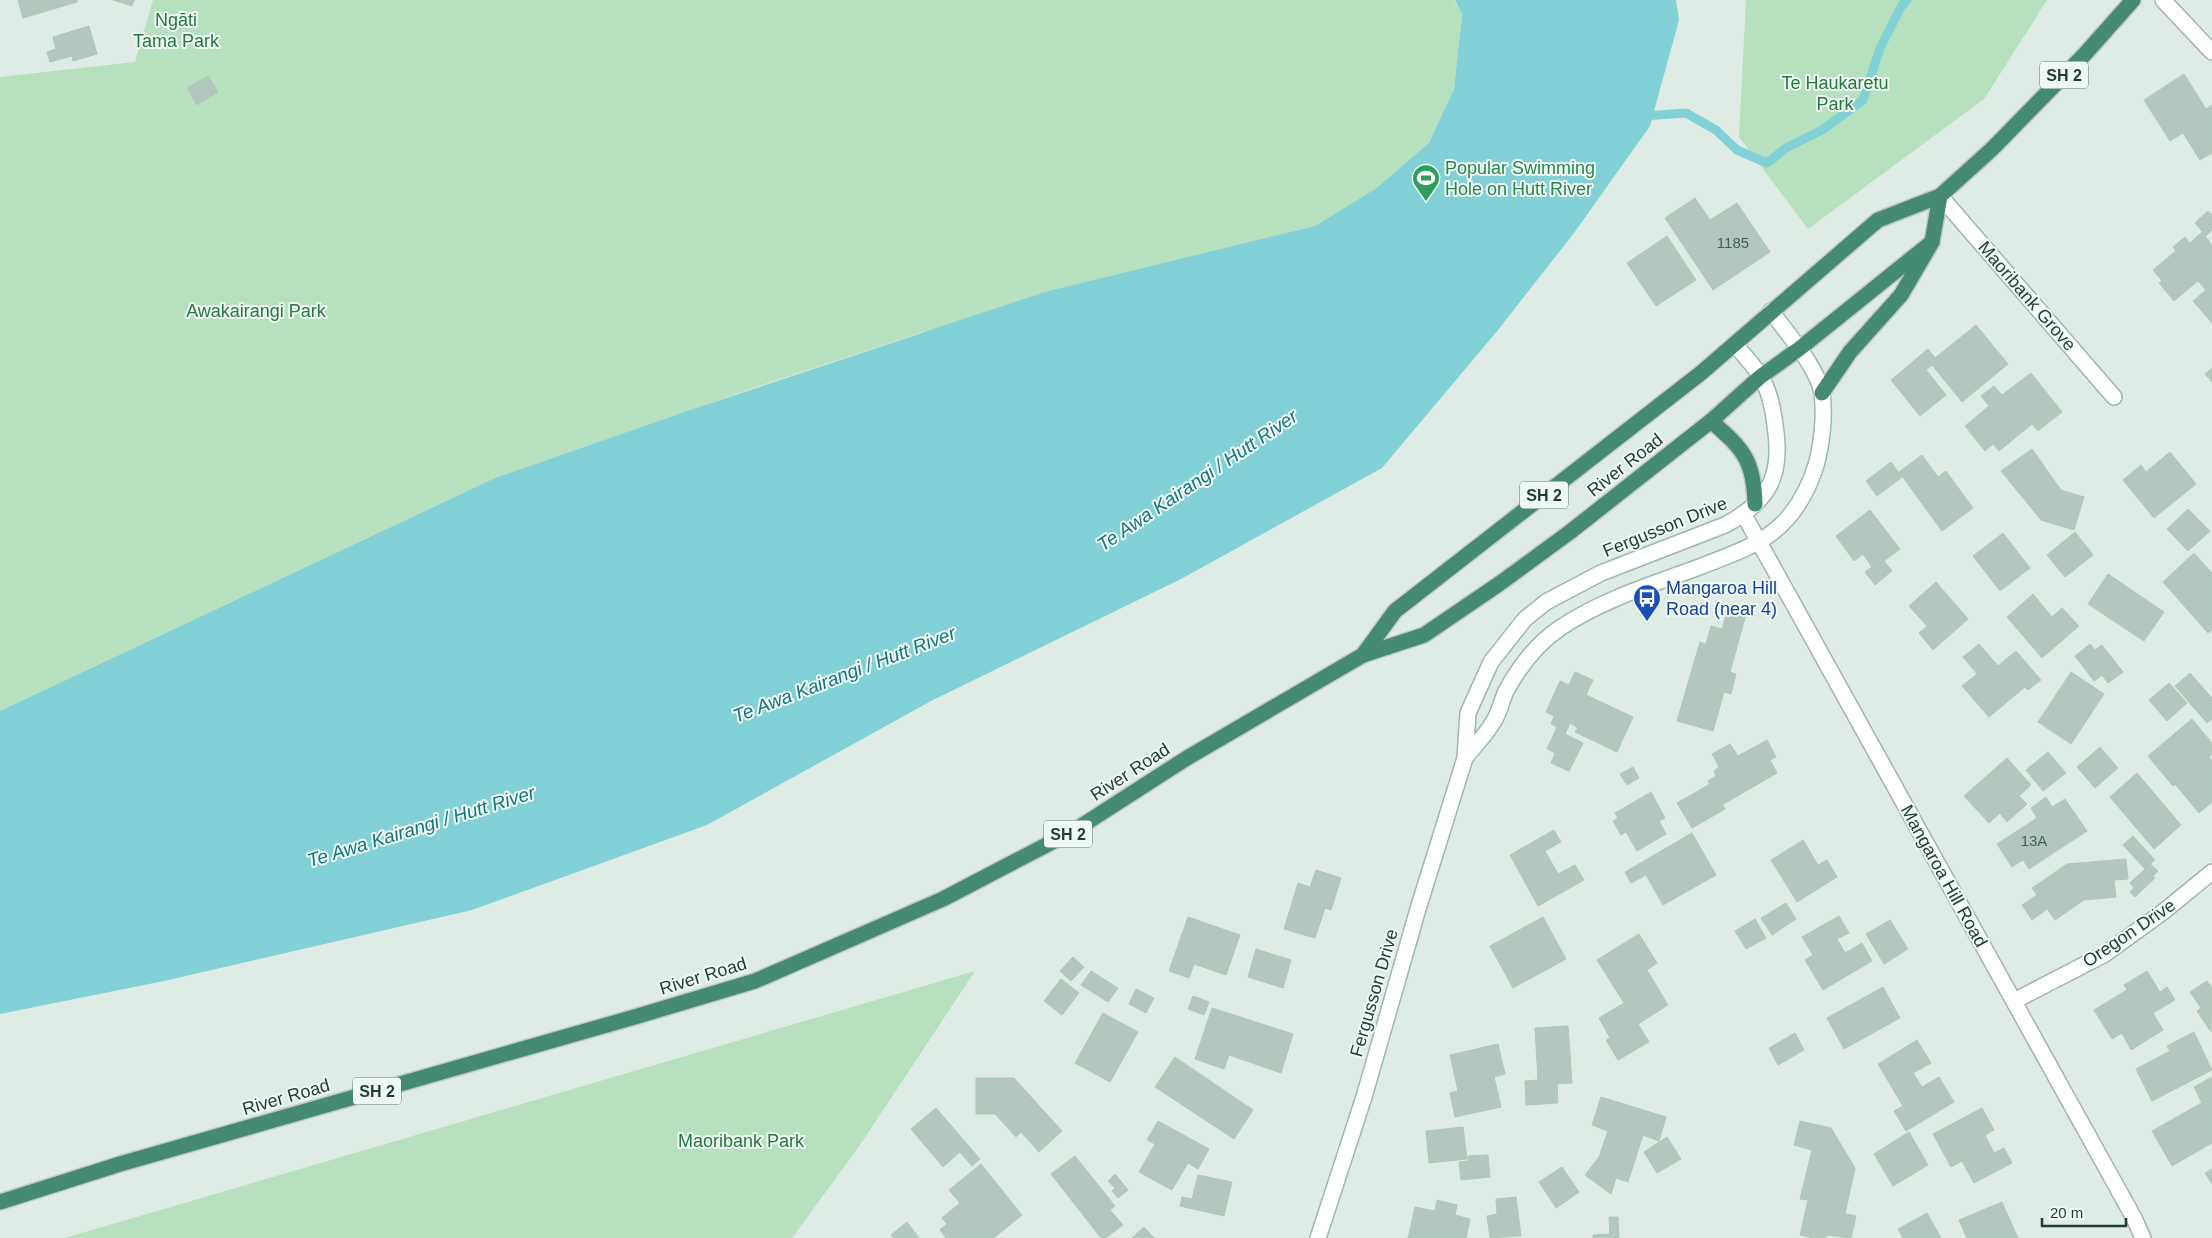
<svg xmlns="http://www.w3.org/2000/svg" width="2212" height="1238" font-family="Helvetica,sans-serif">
<rect width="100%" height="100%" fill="#dfece5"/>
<g fill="#b6e0be">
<path d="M153,0H1454L1462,15L1454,89L1429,143L1375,189L1315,226L1291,232L931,352L926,331L759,386L495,478L0,711V77L135,62Z"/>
<path d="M1746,0H2047L1984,99L1808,229L1739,137Z"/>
<path d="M975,971L860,1145L792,1238H65Z"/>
</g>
<path fill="#81d1d7" d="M1455,0H1676L1679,20L1650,126L1574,233L1498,330L1382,468L1181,579L931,701L707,825L472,910L164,981L0,1014V711L495,478L690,410L1045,292L1315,226L1375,189L1429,143L1454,89L1462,15Z"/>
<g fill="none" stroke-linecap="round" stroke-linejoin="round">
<path stroke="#81d1d7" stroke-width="9" d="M1643,116L1686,113L1716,130L1737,150L1767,163L1786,148L1822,130L1863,100L1880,48L1902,5L1907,0"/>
</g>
<g fill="#b4c7be" stroke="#b1c6bc">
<path d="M18,0H77V2L23,18Z"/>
<path d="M113,0H134L132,6Z"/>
<path d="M89,26L97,54L73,61L72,56L50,62L47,52L56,49L53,37Z"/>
<path d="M2184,74L2206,109L2212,105V153L2200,160L2183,133L2170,141L2144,100Z"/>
<path d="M208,76L218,92L197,105L187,88Z"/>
<path d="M1695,198L1710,220L1737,203L1770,252L1713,290L1665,218Z"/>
<path d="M2208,211L2212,215V230L2206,236L2195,223Z"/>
<path d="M2202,232L2212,245V323L2193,301L2206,290L2198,281L2174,301L2159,283L2162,281L2153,270L2176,251L2173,247L2185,237L2190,243Z"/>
<path d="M1667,236L1696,280L1656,306L1627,263Z"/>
<path d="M1976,325L2008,364L1962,402L1932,365L1926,370L1946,395L1920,416L1891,380L1928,349L1935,358Z"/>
<path d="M2212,368V382L2205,374Z"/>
<path d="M2031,373L2062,412L2038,431L2032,424L1999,451L1993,444L1985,451L1965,426L1989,406L1981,396L1994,386L2002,395Z"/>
<path d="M2032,449L2061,490L2084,497L2074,530L2041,520L2001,471Z"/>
<path d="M2170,452L2196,484L2154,518L2123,480L2141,465L2146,472Z"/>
<path d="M1922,455L1938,477L1946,471L1973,508L1942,531L1899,472Z"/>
<path d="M1891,462L1902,477L1877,496L1866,481Z"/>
<path d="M2188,509L2210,531L2188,551L2167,529Z"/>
<path d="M1870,510L1900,549L1884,561L1892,571L1875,585L1865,572L1872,567L1863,554L1854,561L1836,536Z"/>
<path d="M2075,532L2093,555L2065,577L2047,555Z"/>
<path d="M2003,533L2030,568L2000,591L1973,556Z"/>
<path d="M2194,553L2212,573V630L2208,633L2163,582Z"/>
<path d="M2108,574L2164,612L2144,641L2088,604Z"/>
<path d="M1936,582L1968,619L1933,650L1919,633L1927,626L1909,606Z"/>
<path d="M2033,594L2052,617L2062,608L2079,626L2042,658L2007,617Z"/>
<path d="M1728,609L1746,614L1730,672L1736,674L1731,694L1724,692L1713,731L1677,721L1700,642L1706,644L1711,626L1722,629Z"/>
<path d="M1979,644L1998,666L2016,651L2041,680L2028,690L2025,687L1989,717L1962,686L1977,674L1963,657Z"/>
<path d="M2090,644L2095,650L2102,645L2123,672L2108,683L2102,675L2094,681L2075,656Z"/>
<path d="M1575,672L1593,680L1586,695L1633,717L1617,752L1575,732L1578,728L1570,723L1565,734L1583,743L1569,771L1551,763L1555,753L1547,749L1557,727L1551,724L1554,716L1546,712L1560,681L1569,685Z"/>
<path d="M2071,672L2104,694L2071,744L2038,722Z"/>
<path d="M2190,673L2212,698V719L2207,723L2175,686Z"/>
<path d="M2169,683L2187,703L2167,721L2149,700Z"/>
<path d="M2192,719L2212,743V754L2209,757L2212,761V802L2199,813L2175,784L2173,786L2148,756Z"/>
<path d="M1767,740L1776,757L1770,760L1777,773L1722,805L1708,781L1716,776L1714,771L1719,767L1712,754L1730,744L1738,756Z"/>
<path d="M2100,747L2118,768L2095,788L2077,767Z"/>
<path d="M2048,752L2066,773L2043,791L2026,770Z"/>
<path d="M2007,758L2031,785L2019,796L2027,804L2007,822L2000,813L1989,823L1964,796Z"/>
<path d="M1633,767L1639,778L1627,785L1620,774Z"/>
<path d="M2137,773L2181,825L2154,849L2110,797Z"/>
<path d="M1710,784L1725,809L1692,828L1677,803Z"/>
<path d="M1651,792L1665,818L1659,821L1666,834L1637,851L1626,832L1621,835L1613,821L1618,818L1615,813Z"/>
<path d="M2046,797L2052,807L2065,799L2087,831L2029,869L2023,860L2012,867L1997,844L2037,818L2031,808Z"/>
<path d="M1554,830L1561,842L1545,851L1558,874L1575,865L1584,880L1538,906L1510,855Z"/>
<path d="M1692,833L1716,875L1663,905L1646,875L1631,883L1625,872Z"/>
<path d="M2133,836L2155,860L2150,864L2158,871L2153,876L2155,878L2135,897L2130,892L2134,888L2130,883L2145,869L2123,845Z"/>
<path d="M1803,840L1818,865L1827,860L1837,877L1797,902L1771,860Z"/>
<path d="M2126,859L2128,879L2114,880L2116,897L2084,900L2055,920L2047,909L2032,920L2022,905L2037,895L2032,888L2067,864Z"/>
<path d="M1316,870L1341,878L1331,910L1325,908L1315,938L1284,929L1298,883L1310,887Z"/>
<path d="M1786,903L1796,919L1772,935L1761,918Z"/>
<path d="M1839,916L1849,933L1837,939L1845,953L1862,943L1872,961L1823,990L1805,960L1813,955L1802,937Z"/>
<path d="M1188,917L1240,935L1226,975L1194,964L1189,978L1169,971Z"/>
<path d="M1543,917L1566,959L1513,988L1490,946Z"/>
<path d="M1755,919L1766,938L1746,949L1735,931Z"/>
<path d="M1890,920L1908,949L1884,964L1866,934Z"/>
<path d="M1639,934L1657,963L1647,970L1668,1005L1638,1024L1649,1042L1618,1060L1606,1040L1610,1038L1599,1018L1624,1003L1597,960Z"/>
<path d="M1256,949L1291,960L1283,988L1248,977Z"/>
<path d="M1073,957L1084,967L1071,981L1060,971Z"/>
<path d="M1091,971L1118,988L1108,1002L1081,985Z"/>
<path d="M2147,971L2160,992L2167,987L2175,1000L2153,1013L2163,1030L2131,1050L2122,1033L2112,1039L2094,1010L2127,990L2124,985Z"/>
<path d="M1061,979L1079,993L1062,1015L1044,1001Z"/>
<path d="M2207,981L2212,988L2211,1032L2197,1011L2201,1008L2190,992Z"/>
<path d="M1883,987L1900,1018L1844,1049L1827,1018Z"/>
<path d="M1136,989L1154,998L1146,1013L1129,1004Z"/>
<path d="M1193,996L1209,1002L1204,1015L1188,1009Z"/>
<path d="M1212,1008L1293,1034L1281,1073L1229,1055L1224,1069L1195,1059Z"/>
<path d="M1103,1013L1138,1032L1110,1082L1075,1063Z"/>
<path d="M1568,1026L1572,1083L1557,1084L1558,1103L1526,1105L1525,1081L1538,1080L1535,1028Z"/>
<path d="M2194,1032L2212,1070L2152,1101L2136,1069L2170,1051L2167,1046Z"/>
<path d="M1795,1033L1804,1050L1778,1065L1769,1048Z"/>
<path d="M1917,1040L1931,1063L1913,1073L1922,1087L1939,1077L1954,1102L1906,1131L1894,1111L1903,1106L1878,1064Z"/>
<path d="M1498,1044L1505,1074L1494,1077L1501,1107L1455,1117L1450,1093L1458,1091L1450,1055Z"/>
<path d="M1175,1057L1253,1110L1234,1139L1155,1087Z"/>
<path d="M2212,1077V1097L2202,1103L2194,1087Z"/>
<path d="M976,1078H1014L1062,1131L1039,1152L1021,1132L1016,1137L995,1114H976Z"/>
<path d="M1601,1097L1666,1117L1659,1141L1643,1135L1628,1182L1616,1178L1611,1194L1585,1175L1599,1157L1608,1131L1592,1125Z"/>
<path d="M2212,1097V1143L2172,1166L2152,1131Z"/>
<path d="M936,1108L980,1159L972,1166L960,1152L943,1167L911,1129Z"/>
<path d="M1982,1108L1994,1130L1985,1135L1994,1153L2004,1148L2012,1163L1974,1183L1962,1161L1951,1167L1933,1134Z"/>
<path d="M1158,1121L1209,1149L1198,1169L1188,1163L1172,1190L1139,1172L1155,1144L1147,1140Z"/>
<path d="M1800,1121L1831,1128L1855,1168L1845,1214L1856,1216L1851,1238L1826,1235V1238H1813L1800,1235L1808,1200L1800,1199L1812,1150L1794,1145Z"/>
<path d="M1463,1127L1467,1159L1429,1163L1426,1131Z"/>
<path d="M1909,1132L1928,1165L1893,1186L1874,1154Z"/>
<path d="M1667,1137L1681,1159L1657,1173L1644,1152Z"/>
<path d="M1488,1155L1490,1177L1461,1180L1459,1162L1468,1161V1156Z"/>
<path d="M1075,1156L1115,1206L1110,1210L1123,1225L1106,1238H1101L1051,1174Z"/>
<path d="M981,1164L1022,1215L994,1238H946L940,1230L947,1224L942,1218L960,1203L949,1190Z"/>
<path d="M1562,1167L1579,1192L1556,1208L1539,1182Z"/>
<path d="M2212,1169V1184L2205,1173Z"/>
<path d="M1115,1174L1128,1190L1118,1198L1112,1191L1115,1188L1108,1181Z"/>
<path d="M1198,1175L1232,1182L1224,1216L1180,1206L1182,1197L1192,1199Z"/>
<path d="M1516,1197L1521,1236L1490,1238L1487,1216L1497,1214L1496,1199Z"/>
<path d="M1437,1200L1457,1205L1455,1215L1470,1219L1466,1238H1408L1415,1207L1435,1211Z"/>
<path d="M2002,1202L2018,1238H1967L1959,1220Z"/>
<path d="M1927,1213L1941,1238H1903L1898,1229Z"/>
<path d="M1609,1217H1618L1619,1238H1593V1235L1610,1234Z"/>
<path d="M907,1222L919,1238H894L891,1235Z"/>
<path d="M1144,1227L1154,1238H1132Z"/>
</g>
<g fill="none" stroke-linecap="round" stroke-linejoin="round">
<g stroke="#a2b4ac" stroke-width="18">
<g id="minor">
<path d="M2163,0L2212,52"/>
<path d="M1940,196L2114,397"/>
<path d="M2014,1001L2105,954L2163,912L2212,872"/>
</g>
</g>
<g stroke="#a2b4ac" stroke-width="18">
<path id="tertiary" d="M1744,515L2134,1218L2143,1238"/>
</g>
<g stroke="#9db9ad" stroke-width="18">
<g id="secondary">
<path d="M1465,758C1475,745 1488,733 1495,719C1500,710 1502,700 1506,691C1519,667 1538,643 1560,628C1603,599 1654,584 1702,566C1727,556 1752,548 1773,532C1796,514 1809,489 1817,462C1822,442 1825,415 1822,394C1819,369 1786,332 1771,311"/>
<path d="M1318,1238L1364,1097L1418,909L1465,758L1468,713L1491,662L1525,619L1546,602L1601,573L1725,525C1770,501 1783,475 1775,425C1773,408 1770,392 1761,377C1754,365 1743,355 1735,344"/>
</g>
</g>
<g stroke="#c0c9c6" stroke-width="18">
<g id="trunk">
<path d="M1822,393L1850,352L1901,295L1932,242L1940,196"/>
<path d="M1711,421C1743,449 1754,460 1755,504"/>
<path d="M1363,655L1395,611L1701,373L1878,220L1940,196L1992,149L2085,54L2133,0"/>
<path d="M0,1202L120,1164L638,1016L755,981L943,899L1075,830L1187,758L1363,655L1424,635L1499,584L1570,532L1711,421L1760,377L1799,349L1932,242"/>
</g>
</g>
<use href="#minor" stroke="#fff" stroke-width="15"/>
<use href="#tertiary" stroke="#fff" stroke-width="15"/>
<use href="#secondary" stroke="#fff" stroke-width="15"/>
<use href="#trunk" stroke="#448a74" stroke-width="15"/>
</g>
<defs>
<g id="stadium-pin" transform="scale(1.4375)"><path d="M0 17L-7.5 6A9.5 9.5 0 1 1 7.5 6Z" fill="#2e9e5b" stroke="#f0f8f4"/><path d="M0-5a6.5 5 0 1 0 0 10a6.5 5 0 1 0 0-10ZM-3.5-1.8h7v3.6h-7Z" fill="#fff"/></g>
<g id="bus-pin" transform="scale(1.4375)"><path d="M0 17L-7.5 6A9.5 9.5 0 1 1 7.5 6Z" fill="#1a4fb4" stroke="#f0f8f4"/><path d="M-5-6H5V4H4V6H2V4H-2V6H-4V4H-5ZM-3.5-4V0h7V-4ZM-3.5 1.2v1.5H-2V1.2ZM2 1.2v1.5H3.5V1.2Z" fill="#fff"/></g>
</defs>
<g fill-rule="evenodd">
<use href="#stadium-pin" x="1426" y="178"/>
<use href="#bus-pin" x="1647" y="598"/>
</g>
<g text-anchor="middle" stroke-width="4" stroke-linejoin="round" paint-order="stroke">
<g font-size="15" fill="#446056">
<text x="1733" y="248">1185</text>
<text x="2034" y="846">13A</text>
</g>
<g fill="#f0f8f4" stroke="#5e766d" stroke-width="1">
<rect x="2040" y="61.5" width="48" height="27" rx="4"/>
<rect x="1520" y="481.5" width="48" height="27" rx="4"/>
<rect x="1044" y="820.5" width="48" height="27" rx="4"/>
<rect x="353" y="1077.5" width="48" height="27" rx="4"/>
</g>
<g font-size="16" font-weight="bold" fill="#1f3e33">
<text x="2064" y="81">SH 2</text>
<text x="1544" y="501">SH 2</text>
<text x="1068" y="840">SH 2</text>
<text x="377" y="1097">SH 2</text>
</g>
<g font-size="18" fill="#25793f" stroke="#f0f8f4">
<text x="176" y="26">Ngāti<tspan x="176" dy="21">Tama Park</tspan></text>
<text x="1835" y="89">Te Haukaretu<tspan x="1835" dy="21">Park</tspan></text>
<text x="256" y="317">Awakairangi Park</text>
<text x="741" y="1147">Maoribank Park</text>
</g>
<g font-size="18" fill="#27864d" stroke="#f0f8f4" text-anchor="start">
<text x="1445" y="174">Popular Swimming<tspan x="1445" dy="21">Hole on Hutt River</tspan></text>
</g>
<g font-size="18" fill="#1f3e33" stroke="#f0f8f4">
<text transform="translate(2027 296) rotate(49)" y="6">Maoribank Grove</text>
<text transform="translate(1625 465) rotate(-38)" y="6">River Road</text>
<text transform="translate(1665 527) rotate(-22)" y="6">Fergusson Drive</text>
<text transform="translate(1130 772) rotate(-33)" y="6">River Road</text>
<text transform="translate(1944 876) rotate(61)" y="6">Mangaroa Hill Road</text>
<text transform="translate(2129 933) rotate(-34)" y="6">Oregon Drive</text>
<text transform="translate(703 976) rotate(-17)" y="6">River Road</text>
<text transform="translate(1374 993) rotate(-74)" y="6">Fergusson Drive</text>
<text transform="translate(286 1097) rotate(-16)" y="6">River Road</text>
</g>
<g font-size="18" fill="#164399" stroke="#f0f8f4" text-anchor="start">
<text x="1666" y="594">Mangaroa Hill<tspan x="1666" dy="21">Road (near 4)</tspan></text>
</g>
<g font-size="19" font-style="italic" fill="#13767f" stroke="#f0f8f4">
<text transform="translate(1197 480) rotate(-34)" y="7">Te Awa Kairangi / Hutt River</text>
<text transform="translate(844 674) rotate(-21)" y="7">Te Awa Kairangi / Hutt River</text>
<text transform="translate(421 826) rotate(-17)" y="7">Te Awa Kairangi / Hutt River</text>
</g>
</g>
<path d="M2042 1218v8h84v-8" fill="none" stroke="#1f3e33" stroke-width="2.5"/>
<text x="2050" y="1218" font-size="15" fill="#1f3e33" stroke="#f0f8f4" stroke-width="4" paint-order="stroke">20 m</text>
</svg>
